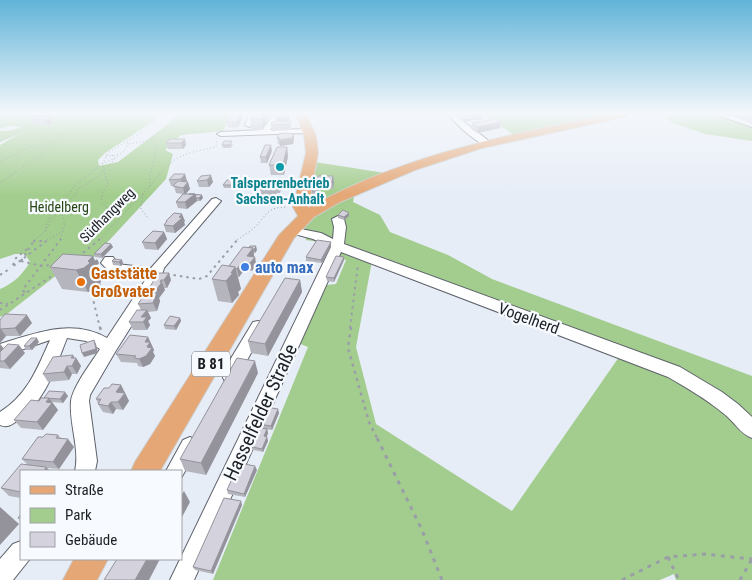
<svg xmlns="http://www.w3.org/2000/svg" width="752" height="580" font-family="'Roboto Condensed',sans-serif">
<rect width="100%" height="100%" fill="#e7edf7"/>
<g fill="#a3cd8e" fill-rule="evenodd">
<path d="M0,114H161L154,121L105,153L98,160L99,166L118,162L168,124L178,114H231L223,131L181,135L165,150L173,154L166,179L91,260L58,274L7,314L0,317V289C14,283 22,275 30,262L25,254H15L0,259V145L19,134L0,142V131H7L23,127L7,126L0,129Z"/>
<path d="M483,114H611L514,135Z"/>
<path d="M655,114H717L752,125V141L705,134L673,123L661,115Z"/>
<path d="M315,162L385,173L370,189L354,197L353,202L380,215L390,232L448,255L492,279L752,376V580H676L674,574L660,580H213L308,347L298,343L327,285L336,284L346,260L336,258L332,244L306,240L304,222ZM372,261L626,347L512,511L376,424L356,347Z"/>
</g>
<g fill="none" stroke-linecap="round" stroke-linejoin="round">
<g stroke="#5e626b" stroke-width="2">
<g id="minor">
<path d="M249,114H257L253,125L249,127L245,125Z"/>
<path d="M274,114H282L270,130L308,129L312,131L308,133L221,136L217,134L221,132L262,130Z"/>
<path d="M448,114H456L464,122L489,141V145C478,146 455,123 448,114Z"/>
<path d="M715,114H727L752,122V127Z"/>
<path d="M216,198L221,201L164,268L161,279L115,352L90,395L89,401L97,461L95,471H75C80,448 69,424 71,401C73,386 92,362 100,349L86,341L67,338C55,368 46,401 18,420C12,425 7,428 0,425V412C28,394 37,369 50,340L12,353L0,352V344C36,333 72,318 107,338L148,276L108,270L101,263L105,257H113L115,260L114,262L117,264L151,268L212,199Z"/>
<path d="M338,216L344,219L346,227L344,244L680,367L722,392L738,404L752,417V438C740,434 734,421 723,413C706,399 687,388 668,377L341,252L194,580H170L331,247L313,239L287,232L285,230L291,227L321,233L333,239L334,227L332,219Z"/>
<path d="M258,321L263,322L266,326L236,380L230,382L224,380L222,375L224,370L253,322Z"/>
<path d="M190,437L197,440L200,446L181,478V471H166L183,440Z"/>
<path d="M21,541V559H30L29,560L13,580H0V559L13,544Z"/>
</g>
</g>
<g stroke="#cdcece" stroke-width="2">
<g id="major">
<path d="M296,114H306L316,136L318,153L308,208C403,155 504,136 609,114H630L625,117L482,148L415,170L340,202L314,217L294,238L160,471H131L135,462L279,235L298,216L293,207L306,153L304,136Z"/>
<path d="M74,559H108L97,580H63Z"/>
</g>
</g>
<g stroke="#9a9ea6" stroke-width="1" stroke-dasharray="1 2.5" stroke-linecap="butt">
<path d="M47,118L57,114"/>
<path d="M0,141L36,123"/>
<path d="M129,144L155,140"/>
<path d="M112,155L115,158L102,164L108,185L103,191L101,202L119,219"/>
<path d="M106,156C119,155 126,155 128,141"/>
<path d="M0,162L35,145L38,148L51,142"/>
<path d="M0,183L39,156L69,128L95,114"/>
<path d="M150,186C175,155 178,155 216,147L217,140"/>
<path d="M143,194L141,209L148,218"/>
<path d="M234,202L290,203"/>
<path d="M60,208L65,224L60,240"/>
<path d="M45,231L60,208L74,197L78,189L97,177L119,155"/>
<path d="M34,240L45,232L46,225L56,205L69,194L76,184L102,164L109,152L139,134L165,114"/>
<path d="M47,240L63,231"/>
<path d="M99,240L150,186V173L156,151L153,141L184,114"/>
<path d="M237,240C243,236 249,232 254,228C268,214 266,207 288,207"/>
</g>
<g stroke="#9a9ea6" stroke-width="2" stroke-dasharray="2.5 4" stroke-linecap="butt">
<path d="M33,241H45"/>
<path d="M27,249L16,258L12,267L49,239"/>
<path d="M78,257L100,239"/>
<path d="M21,261L35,239"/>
<path d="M21,261L41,266L53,265"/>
<path d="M167,274L199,279L207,276L238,239"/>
<path d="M0,275L11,268"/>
<path d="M25,292L23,291L24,288L61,239"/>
<path d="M92,295L100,328"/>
<path d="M0,303L8,304"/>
<path d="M0,310L55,274"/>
<path d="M350,328L358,264"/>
</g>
<g stroke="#9a9ea6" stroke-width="2.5" stroke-dasharray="3 4.5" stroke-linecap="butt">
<path d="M100,327L101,331"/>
<path d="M351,327L348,348L369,422L378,440"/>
</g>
<g stroke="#9a9ea6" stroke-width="3" stroke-dasharray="4 5.5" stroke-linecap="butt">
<path d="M377,438L422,530L442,580"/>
<path d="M668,557L679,580"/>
<path d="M622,580L668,557L704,554L752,559"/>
<path d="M740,580L752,559"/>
</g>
<use href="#minor" fill="#fff" fill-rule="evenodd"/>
<use href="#major" fill="#e5a776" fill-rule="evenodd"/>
</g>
<g fill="#b5b5be">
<path d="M274,114L289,117L291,126V130L272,131L271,125L276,121Z"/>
<rect x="292" y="114" width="3" height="3"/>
<path d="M469,114H483L482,119L464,122L460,120V117L469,115Z"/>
<path d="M743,114H752V124L741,119Z"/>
<path d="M49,117L52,123L48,125H34L31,119Z"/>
<path d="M243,117L238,127L228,128L227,122Z"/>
<path d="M268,117L263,130H252L250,119Z"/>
<path d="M501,122L500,128L477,133L471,129L472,123Z"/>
<path d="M277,138L294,140L293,144L280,146L279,144H278Z"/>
<path d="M170,139L186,145L183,149H168L166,143Z"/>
<path d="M233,144L231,148H223L222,145Z"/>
<path d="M287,147L288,156L284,175H271L269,165Z"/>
<path d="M272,151L267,163H261L260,157Z"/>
<path d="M174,174L187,181L186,182L190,189L185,194L203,198L200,201H197L187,209L178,208L176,202L183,194L176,193L174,186H171L169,180Z"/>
<path d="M201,176L213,182L209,187H199L197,181Z"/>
<path d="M237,180L238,183L234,188H224L223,185Z"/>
<path d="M278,181V183H280L281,190L280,193H277L276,196H261L260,189Z"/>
<path d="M317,182H334L333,189H319V195H312V191L317,188Z"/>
<path d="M338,215L349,216L344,220L338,218Z"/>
<path d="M166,221H185L184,222L185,225L175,233L166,232L164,225L166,223Z"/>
<path d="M164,232L167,239L158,250L145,249L142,242Z"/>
<path d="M111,244L113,247L102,258L95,257L94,254Z"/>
<path d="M331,246L322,263L306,261V257Z"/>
<path d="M248,248L257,250L255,253H254V257H255L256,265L252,271L244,270L239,277H238L241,289L238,292L239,295L232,303L218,301L212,279L229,266Z"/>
<path d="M93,256L94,259L99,263L97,265L103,278L100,283L101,285L95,290L88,292L62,289L50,267Z"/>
<path d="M122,260L123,264L121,266L113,265L112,261Z"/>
<path d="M344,260L334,282L327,281L326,277Z"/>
<path d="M159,273L171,280L167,288H164L165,290L159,298L160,301L157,311L148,312L151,318L148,321L150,325L147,330H133L129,322L141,310L138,304Z"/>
<path d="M300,280L302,292L268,356L251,353L248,341Z"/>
<path d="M180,318L181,321L176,330L165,329L164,325Z"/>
<path d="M0,320L32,323L20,336H6L0,343Z"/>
<path d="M148,337L154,350L153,352L155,356L150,364L143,367L138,366L137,363L121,362L116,354Z"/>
<path d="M39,342L32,350H26L24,346Z"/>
<path d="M0,344L3,348L25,353L10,369L0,368Z"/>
<path d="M75,358H76L81,366L77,374H72L69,380L48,382L43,374Z"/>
<path d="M258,373L206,475L185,471L180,459Z"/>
<path d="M121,385L129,401L123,410L116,409L113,414L103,412L98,404V403L96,399L109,388Z"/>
<path d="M68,396L63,403L52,402L58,410L43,430L21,428L14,420L39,401L44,398Z"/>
<path d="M279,413L272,430L264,429H267L268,433L267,437L268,441L263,452L249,449L248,446L260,428L259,424Z"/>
<path d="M58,435L61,438L74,447L59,469L47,468L50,471H21V498L9,496L1,488L27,464L22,459L43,437Z"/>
<path d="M257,470L245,497L228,494L227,490Z"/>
<path d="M242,505L213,574L195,570L193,567Z"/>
</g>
<g fill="#94939b">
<path d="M241,114H242L243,117L238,127L237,122Z"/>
<path d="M263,114H268V117L263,130L262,119Z"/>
<path d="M476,114H483L482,119L473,120V115Z"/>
<path d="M734,114H743L742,115L733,116Z"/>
<path d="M49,117L52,123L48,125L45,120Z"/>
<path d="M289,117L290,123L277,124L276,118Z"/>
<path d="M473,118V120L464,122V119Z"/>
<path d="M501,122L500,128L477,133L478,127Z"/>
<path d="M294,134V140L293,144L280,146L279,140Z"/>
<path d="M185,139L186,145L183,149L181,143Z"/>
<path d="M271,145L272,151L267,163L266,157Z"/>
<path d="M287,147L288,156L284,175L283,165Z"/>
<path d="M185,174L187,181L183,186L181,179Z"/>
<path d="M211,175L213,182L209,187L207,180Z"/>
<path d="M333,176L334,182L333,189L332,182Z"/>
<path d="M237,180L238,183L234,188L233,185Z"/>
<path d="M188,182L190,189L185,195L183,188Z"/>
<path d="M195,194L197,201L187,209L185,202Z"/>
<path d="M202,195L203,198L200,201L199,198Z"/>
<path d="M349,213V216L344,220V217Z"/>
<path d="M182,214L185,221L184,222L185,225L175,233L173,226Z"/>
<path d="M164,232L167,239L158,250L155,243Z"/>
<path d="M331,242V246L322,263L321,260Z"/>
<path d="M111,244L113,247L102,258L101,254Z"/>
<path d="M256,246L257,250L255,253L254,250Z"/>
<path d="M253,248L254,256L249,264L247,256Z"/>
<path d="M93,256L95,261L97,259L99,263L97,265L103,278L100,283L101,285L95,290L88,292L76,270L88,261Z"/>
<path d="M255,257L256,265L252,271L250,263Z"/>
<path d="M344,257V260L334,282V278Z"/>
<path d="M122,260L123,264L121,266L119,262Z"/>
<path d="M242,262L244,270L239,277L237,269Z"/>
<path d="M235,267L241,289L238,292L239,295L232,303L226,281Z"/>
<path d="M169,273L171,280L167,288L164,280Z"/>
<path d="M161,280L165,290L159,298L160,301L157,311L153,303L154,293Z"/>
<path d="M300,280L302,292L268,356L265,344Z"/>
<path d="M147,310L151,318L148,321L150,325L147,330L141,317Z"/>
<path d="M27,315L32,323L20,336L15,328Z"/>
<path d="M180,318L181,321L176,330L174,326Z"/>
<path d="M0,328L6,336L0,343Z"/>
<path d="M148,337L154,350L153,352L155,356L150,364L143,367L139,359L145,342Z"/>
<path d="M37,338L39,342L32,350L29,346Z"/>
<path d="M94,340L96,344L98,353L84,357L82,353Z"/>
<path d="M0,344L5,350L0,354Z"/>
<path d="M19,345L25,353L10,369L4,361Z"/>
<path d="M73,355L75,359L76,358L81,366L77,374L72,366L71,358Z"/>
<path d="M255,361L258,373L206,475L201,463Z"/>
<path d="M67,366L72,374L69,380L64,372Z"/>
<path d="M121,385L129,401L123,410L118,402L116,392Z"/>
<path d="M65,392L68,396L63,403L60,399Z"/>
<path d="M49,398L58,410L43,430L37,422L46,402Z"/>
<path d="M111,402L116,409L113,414L108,406Z"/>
<path d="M278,409L279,413L272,430L271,426Z"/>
<path d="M267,429L268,433L265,440L264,436Z"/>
<path d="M267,437L268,441L263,452L262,449Z"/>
<path d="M68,439L74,447L59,469L53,462Z"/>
<path d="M255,466L257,470L245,497L244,494Z"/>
<path d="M46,467L50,471H44Z"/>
<path d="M184,491L190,502L181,519V496Z"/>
<path d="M241,501L242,505L213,574L211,571Z"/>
<path d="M0,507L19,524L0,545Z"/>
<path d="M147,559H160L149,580H135Z"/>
</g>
<g fill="#d3d2dd" stroke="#94939b">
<path d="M231,114H241L237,122H227Z"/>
<path d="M252,114H263L262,119H250Z"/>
<path d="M274,114H288L289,117L276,118Z"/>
<path d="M469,115L473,118L464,119L460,117Z"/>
<path d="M36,117H49L45,120L31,119Z"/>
<path d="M495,119L501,122L478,127L472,123Z"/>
<path d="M291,121V124L271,125L272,122Z"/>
<path d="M285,133L294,134L292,138L279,140L280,138H277L278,134Z"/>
<path d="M170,139H185L181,143H166Z"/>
<path d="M224,141H232L230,145H222Z"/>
<path d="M265,145H271L266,157H260Z"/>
<path d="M277,147H287L283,165H269Z"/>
<path d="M174,174H185L181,179L169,180Z"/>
<path d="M211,175L207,180L197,181L201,176Z"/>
<path d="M318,176H333L332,182H317Z"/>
<path d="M227,180H237L233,185H223Z"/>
<path d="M178,181L188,182L183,188L173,186Z"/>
<path d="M263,181H278L277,183H280L279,186H276L275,189H260Z"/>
<path d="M313,188H319L318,191H312Z"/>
<path d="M183,194H195L185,202H176Z"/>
<path d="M189,194H190L202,195L199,198H196L195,194Z"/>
<path d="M343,210L349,213L344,217L338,215Z"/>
<path d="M174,213L182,214L179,217L182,218L173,226L164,225L167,221H166Z"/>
<path d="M153,231L164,232L155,243L142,242Z"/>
<path d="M317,240L331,242L321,260L306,257Z"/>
<path d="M105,243L111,244L101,254H94Z"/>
<path d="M250,246H256L254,250H253V248H248Z"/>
<path d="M243,247L253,248L247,256L255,257L250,263L242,262L237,269H236L235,267L229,266Z"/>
<path d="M63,254L93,256L88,261L90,263L84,268L76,270L50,267Z"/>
<path d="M336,256L344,257L334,278L326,277Z"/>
<path d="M114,259L122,260L119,262L112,261Z"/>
<path d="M222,265L235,267L231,273H233L226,281L212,279Z"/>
<path d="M159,273H169L164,280H161L160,282H162L154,293H157L153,303L138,304Z"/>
<path d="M285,278L300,280L265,344L248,341Z"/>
<path d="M137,310H147L141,317H147L143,322H129Z"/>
<path d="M5,314L27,315L15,328L0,329V320Z"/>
<path d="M170,316L180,318L174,326L164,325Z"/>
<path d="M130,335L148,337L145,342H150L147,347L152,348L146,356L139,359L134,358L136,356L116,354Z"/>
<path d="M31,338H37L29,346H24Z"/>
<path d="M94,340L96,349L82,353L80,345Z"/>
<path d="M8,344L19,345L4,361H0V352Z"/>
<path d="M73,355L71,358H76L72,366H67L64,372L43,374L53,357Z"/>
<path d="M237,358L255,361L201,463L180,459Z"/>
<path d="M112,384L121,385L116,392L125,393L118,402H111L108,406L98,404L101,399H96L104,388H109Z"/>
<path d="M49,391L65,392L60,399L44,398Z"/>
<path d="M41,398H49L46,402L52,403L37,422L14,420L31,400L39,401Z"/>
<path d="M266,407L278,409L271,426L259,424Z"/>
<path d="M257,427L267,429L264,436L267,437L262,449L248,446Z"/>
<path d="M46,434L58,435L56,438L68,439L53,462L22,459L38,437H43Z"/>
<path d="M239,463L255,466L244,494L227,490Z"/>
<path d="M21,464L46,467L44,471H21V492L1,488Z"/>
<path d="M224,498L241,501L211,571L193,567Z"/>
<path d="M21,514V519L18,518Z"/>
<path d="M117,559H147L135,580H104Z"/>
</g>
<linearGradient id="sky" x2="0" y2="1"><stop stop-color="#61b4d8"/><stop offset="0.58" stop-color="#f4f7fb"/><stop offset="1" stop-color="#f4f7fb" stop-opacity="0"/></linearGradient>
<rect width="752" height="195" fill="url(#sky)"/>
<circle fill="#0f9aa8" stroke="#f7fafe" stroke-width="2" cx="280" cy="167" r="5"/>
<circle fill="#3f7fe0" stroke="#f7fafe" stroke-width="2" cx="245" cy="267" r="5"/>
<circle fill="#e8710a" stroke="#f7fafe" stroke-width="2" cx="81" cy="282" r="5"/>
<g text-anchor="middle" stroke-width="4.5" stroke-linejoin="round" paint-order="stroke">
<g font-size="14" font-weight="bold" fill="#0d838f" stroke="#f7fafe">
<text x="280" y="188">Talsperrenbetrieb<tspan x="280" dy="16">Sachsen-Anhalt</tspan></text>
</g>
<g font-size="14" fill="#274515" stroke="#f7fafe">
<text x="59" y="212">Heidelberg</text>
</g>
<g font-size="14" fill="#1d1f22" stroke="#f7fafe">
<text transform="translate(107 215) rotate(-45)" y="5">Südhangweg</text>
</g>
<rect fill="#f7fafe" stroke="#5e6164" stroke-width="1" x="192" y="351.5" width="38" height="25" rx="4"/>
<g font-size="15" font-weight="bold" fill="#1d1f22">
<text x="211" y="369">B 81</text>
</g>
<g font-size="16" font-weight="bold" fill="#366cbe" stroke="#f7fafe" text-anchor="start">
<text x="255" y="273">auto max</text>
</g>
<g font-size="16" font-weight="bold" fill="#c56008" stroke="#f7fafe" text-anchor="start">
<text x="91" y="279">Gaststätte<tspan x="91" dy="18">Großvater</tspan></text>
</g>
<g font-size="16" fill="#1d1f22" stroke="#f7fafe">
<text transform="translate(529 318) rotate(20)" y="6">Vogelherd</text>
</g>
<g font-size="19" fill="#1d1f22" stroke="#f7fafe">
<text transform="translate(260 412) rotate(-65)" y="7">Hasselfelder Straße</text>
</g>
</g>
<rect x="20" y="470" width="162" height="90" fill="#f7fafe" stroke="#a0a2a6"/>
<rect x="30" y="486" width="25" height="8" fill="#e5a776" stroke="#a0a2a6"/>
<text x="65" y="495" font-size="15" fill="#1d1f22">Straße</text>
<rect x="30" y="508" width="25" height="15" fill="#a3cd8e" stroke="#a0a2a6"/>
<text x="65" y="520" font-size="15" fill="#1d1f22">Park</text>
<rect x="30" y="532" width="25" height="15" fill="#d3d2dd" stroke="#a0a2a6"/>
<text x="65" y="545" font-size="15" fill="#1d1f22">Gebäude</text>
</svg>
